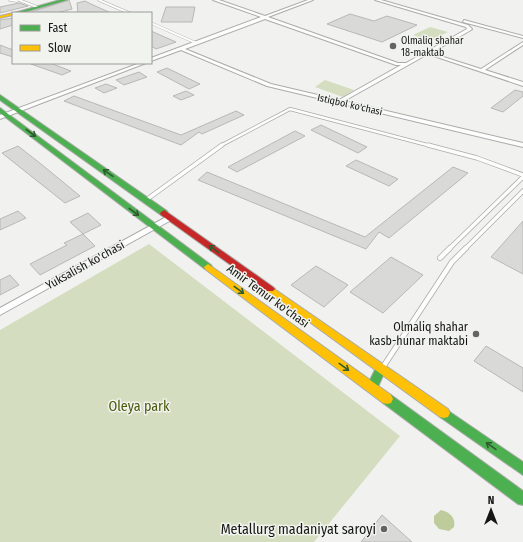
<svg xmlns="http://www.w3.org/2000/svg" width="523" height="542" font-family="'Fira Sans Condensed',sans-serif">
<rect width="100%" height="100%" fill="#f1f2ef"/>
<g fill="#d4ddbf">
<path d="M430,27L448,32L430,41L413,35Z"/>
<path d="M325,80L354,90L343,97L315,87Z"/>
<path d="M149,244L400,436L314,542H0V330Z"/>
</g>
<path fill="#becb9a" d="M441,510C450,512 456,518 454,527L449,531L439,529L434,523V516Z"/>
<g fill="#d9d9d7" stroke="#b8b8b6">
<path d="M69,0L72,9L57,13H28Z"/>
<path d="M85,1L91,4L111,13H78L77,3Z"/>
<path d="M19,3L28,6L0,13V7Z"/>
<path d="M166,7H195L192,22H161Z"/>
<path d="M350,14L374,21L387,16L417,25L382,42L327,24Z"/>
<path d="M13,18V25L0,29V20Z"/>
<path d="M151,31L176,42L156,49L151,46Z"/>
<path d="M0,45L13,50V57L0,53Z"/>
<path d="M50,63L71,71L62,75L31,64Z"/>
<path d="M167,68L200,84L189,89L157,72Z"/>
<path d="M139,72L147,77L124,85L116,80Z"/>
<path d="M106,84L117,88L104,93L95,88Z"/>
<path d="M515,90L523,92V96L503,112L491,108Z"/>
<path d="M186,91L194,95L181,100L173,96Z"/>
<path d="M74,96L181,135L236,111L244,115L202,134L199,132L181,145L64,101Z"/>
<path d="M321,125L367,147L358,153L311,130Z"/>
<path d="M295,131L305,136L237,172L228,167Z"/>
<path d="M18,146L41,164L80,196L65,203L2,153Z"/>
<path d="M356,160L398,179L389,186L346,166Z"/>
<path d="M453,167L468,173L389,238L379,232L366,249L198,180L207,172L365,237Z"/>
<path d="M18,211L26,218L0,230V219Z"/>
<path d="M88,213L101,225L83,234L70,222Z"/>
<path d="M523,221V274L491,257Z"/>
<path d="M83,234L95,246L40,275L30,264L67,245L64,243Z"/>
<path d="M391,257L423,275L383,313L350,292Z"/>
<path d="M316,266L348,285L324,307L291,285Z"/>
<path d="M10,275L19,285L0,295V280Z"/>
<path d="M486,346L523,368V392L474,361Z"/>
<path d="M382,515L412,542H361Z"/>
</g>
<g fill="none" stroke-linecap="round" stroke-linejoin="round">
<g stroke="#abacaa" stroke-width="3">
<g id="lane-far3">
<path d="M10,0L17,1"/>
<path d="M19,0L37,7"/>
<path d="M99,0L129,13"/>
<path d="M151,23L196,43"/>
</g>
</g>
<g stroke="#abacaa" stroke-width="4">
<path id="lane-far2" d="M220,146L290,109L431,146"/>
</g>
<g stroke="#abacaa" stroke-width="5">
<g id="lane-far1">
<path d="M428,145L477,158L523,175"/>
<path d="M146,200L222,145"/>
<path d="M449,249L523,177"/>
<path d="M465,249L523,191"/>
</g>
</g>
<g stroke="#abacaa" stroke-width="6">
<g id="lane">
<path d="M440,258L450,248"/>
<path d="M383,367L452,262L466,248"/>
</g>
</g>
<g stroke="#abacaa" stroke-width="2">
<g id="street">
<path d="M213,0H219L265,16L308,0H313L268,17L398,63H406L467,29L466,27L375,0H381L468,25L472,29L471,30L431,53L481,69L523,42V45L485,70L523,82V86L428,54L344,101L523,143V147L267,86L181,50L151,61V58L261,17ZM265,19L396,65H401L339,100L271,84L185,49Z"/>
<path d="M464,20L523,36V38L463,22Z"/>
<path d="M140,63H146L0,119V115Z"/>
<path d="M168,216H171L175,218L0,315V308Z"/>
</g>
</g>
<g stroke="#abacaa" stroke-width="2">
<g id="fast">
<path d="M60,0H67L21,13H14Z"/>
<path d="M0,95L167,211L168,213L167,215H161L0,100Z"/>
<path d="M0,108L211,265L212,267L211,269H205L0,113Z"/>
<path d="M381,364L385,366L386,369L376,391L372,393L368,391L366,388L377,366Z"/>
<path d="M387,394L391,395L523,491V505L518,504L383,403L381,399L383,395Z"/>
<path d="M444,408L523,462V475L440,417L438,413L440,409Z"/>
</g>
</g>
<g stroke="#abacaa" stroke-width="2">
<g id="slow">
<path d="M13,13V15L0,18V16L13,13H14Z"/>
<path d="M208,264L391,395L393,399L391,403L387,404L383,403L205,269L204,267Z"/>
<path d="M270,286L448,409L450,413L448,417L444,418L440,417L267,291L265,289L267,287Z"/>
</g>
</g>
<g stroke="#abacaa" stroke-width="2">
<path id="jam" d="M164,210L273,287L275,289L273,291H267L161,215L160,213Z"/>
</g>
<use href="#lane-far3" stroke="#fdfdfd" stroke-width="2"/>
<use href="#lane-far2" stroke="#fdfdfd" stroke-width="2.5"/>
<use href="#lane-far1" stroke="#fdfdfd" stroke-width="3.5"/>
<use href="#lane" stroke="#fdfdfd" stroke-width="4.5"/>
<use href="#street" fill="#fdfdfd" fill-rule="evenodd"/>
<use href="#fast" fill="#4caf50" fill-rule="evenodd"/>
<use href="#slow" fill="#ffc107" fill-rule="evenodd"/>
<use href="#jam" fill="#c62828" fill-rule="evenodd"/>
</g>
<defs><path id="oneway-shaft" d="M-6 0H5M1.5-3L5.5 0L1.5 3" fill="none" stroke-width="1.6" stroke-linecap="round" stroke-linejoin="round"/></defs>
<g stroke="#2e5b2f">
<use href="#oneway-shaft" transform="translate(31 133) rotate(37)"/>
<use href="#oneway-shaft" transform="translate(108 173) rotate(-145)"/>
<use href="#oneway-shaft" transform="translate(134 212) rotate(37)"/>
<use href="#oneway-shaft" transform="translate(214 249) rotate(-144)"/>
<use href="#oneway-shaft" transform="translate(239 290) rotate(36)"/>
<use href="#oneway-shaft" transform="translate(344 367) rotate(36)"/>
<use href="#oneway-shaft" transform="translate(491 446) rotate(-145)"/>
</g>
<g fill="#636361" stroke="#f1f3ee" stroke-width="1.5">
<circle cx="393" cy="46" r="4"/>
<circle cx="476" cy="334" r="4"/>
<circle cx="384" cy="529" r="4"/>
</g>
<g text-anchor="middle" stroke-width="3" stroke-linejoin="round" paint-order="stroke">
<g font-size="10" fill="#161614" stroke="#f1f3ee" text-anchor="start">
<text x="401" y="44">Olmaliq shahar<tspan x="401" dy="12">18-maktab</tspan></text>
</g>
<g font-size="10" fill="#161614" stroke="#f1f3ee">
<text transform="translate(350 104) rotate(13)" y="4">Istiqbol ko'chasi</text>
</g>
<g font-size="12" fill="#161614" stroke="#f1f3ee">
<text transform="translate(85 265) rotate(-29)" y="4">Yuksalish ko'chasi</text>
<text transform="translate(268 296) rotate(36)" y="4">Amir Temur ko'chasi</text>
</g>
<g font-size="12" fill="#161614" stroke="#f1f3ee" text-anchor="end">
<text x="468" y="331">Olmaliq shahar<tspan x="468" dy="14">kasb-hunar maktabi</tspan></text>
</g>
<g font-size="14" fill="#4b5b0c" stroke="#f1f3ee">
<text x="139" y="411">Oleya park</text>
</g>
<g font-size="14" fill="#161614" stroke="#f1f3ee" text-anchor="end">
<text x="376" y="534">Metallurg madaniyat saroyi</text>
</g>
</g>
<rect x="12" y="12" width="140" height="52" fill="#f1f3ee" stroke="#999b97"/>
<rect x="20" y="25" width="20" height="6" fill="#4caf50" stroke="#999b97"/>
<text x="48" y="32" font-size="12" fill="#161614">Fast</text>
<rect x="20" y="45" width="20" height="6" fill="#ffc107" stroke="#999b97"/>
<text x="48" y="52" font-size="12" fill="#161614">Slow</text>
<g transform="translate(491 510)" stroke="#f1f3ee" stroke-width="3" paint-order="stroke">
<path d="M0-3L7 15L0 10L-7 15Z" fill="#161614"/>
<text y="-6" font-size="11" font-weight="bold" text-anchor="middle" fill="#161614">N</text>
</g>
</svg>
